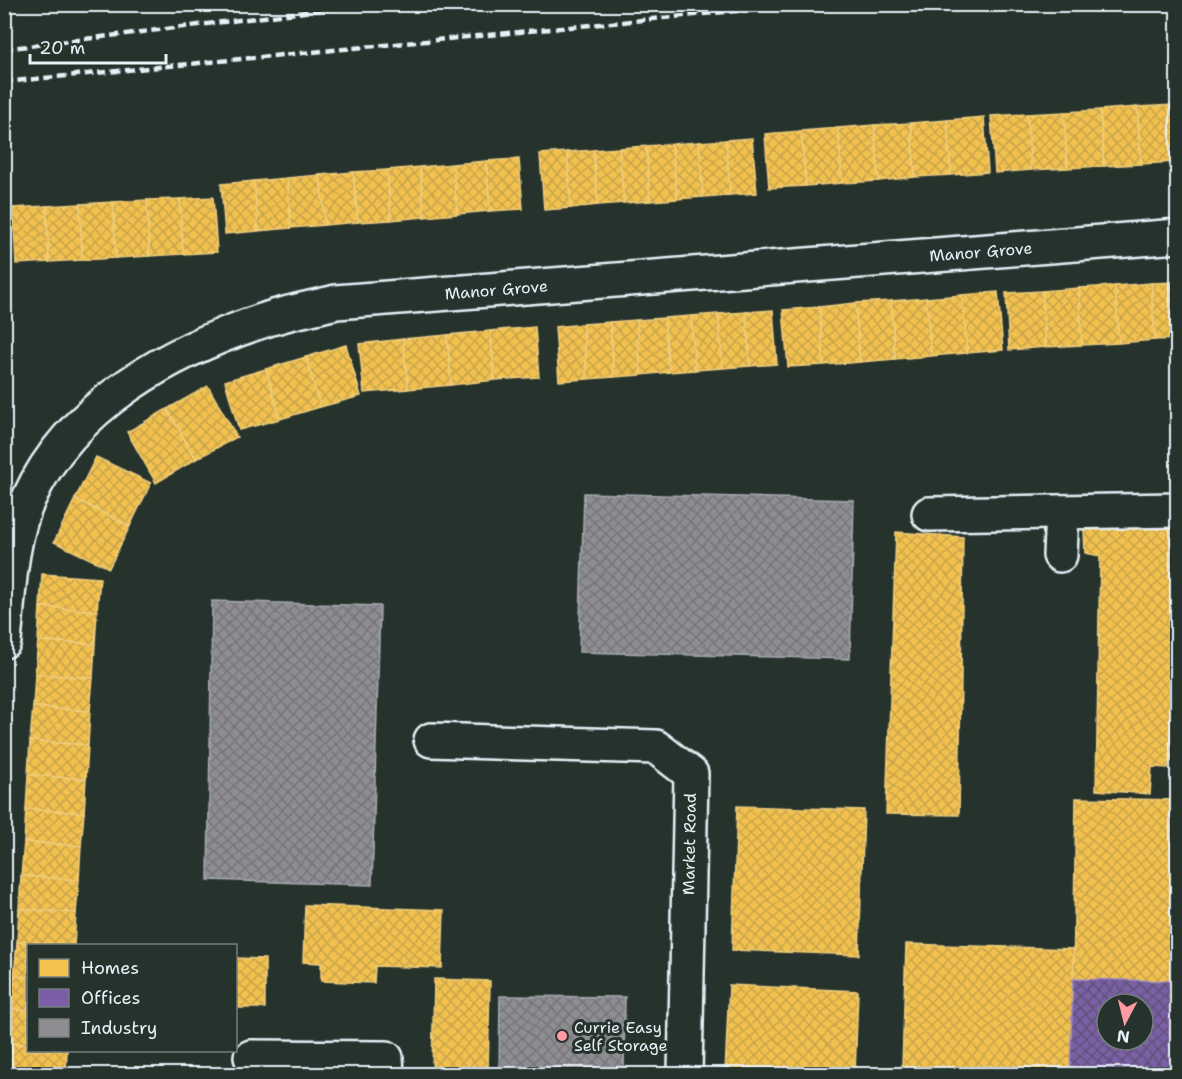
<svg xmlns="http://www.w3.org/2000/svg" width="1182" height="1079" font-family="'Shantell Sans',sans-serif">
<defs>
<pattern id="homes-cross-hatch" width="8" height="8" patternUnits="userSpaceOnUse" patternTransform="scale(1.5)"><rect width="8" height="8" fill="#f2c14e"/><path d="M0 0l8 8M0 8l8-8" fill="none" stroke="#c7a34d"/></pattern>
<pattern id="offices-cross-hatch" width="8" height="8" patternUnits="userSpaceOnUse" patternTransform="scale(1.5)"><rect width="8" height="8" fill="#7b5ea7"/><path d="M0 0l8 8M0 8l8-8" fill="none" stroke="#5e5274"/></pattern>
<pattern id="industry-cross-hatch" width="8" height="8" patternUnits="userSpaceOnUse" patternTransform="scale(1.5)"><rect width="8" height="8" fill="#8d8d92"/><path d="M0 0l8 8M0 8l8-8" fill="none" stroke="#747579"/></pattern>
</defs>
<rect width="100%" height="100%" fill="#26332d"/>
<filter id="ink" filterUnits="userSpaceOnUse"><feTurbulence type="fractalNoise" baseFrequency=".0167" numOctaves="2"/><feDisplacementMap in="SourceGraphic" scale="12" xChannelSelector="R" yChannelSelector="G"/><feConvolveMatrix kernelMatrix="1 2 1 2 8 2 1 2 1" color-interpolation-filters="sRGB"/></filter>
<g filter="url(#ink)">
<g fill="url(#homes-cross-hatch)" stroke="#efcf81" stroke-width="1.5">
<path d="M1174,105L1177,162L1141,164L1137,107Z"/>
<path d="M1174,105H1178L1177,162Z"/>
<path d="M1137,107L1141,164L1104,166L1100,110Z"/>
<path d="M1100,110L1104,166L1067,168L1064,112Z"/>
<path d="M1064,112L1067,168L1031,170L1027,114Z"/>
<path d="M1027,114L1031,170L995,173L991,116Z"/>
<path d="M984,117L988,172L951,175L947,120Z"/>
<path d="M947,120L951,175L915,177L911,123Z"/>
<path d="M911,123L915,177L879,181L874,125Z"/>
<path d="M874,125L879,181L842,183L838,128Z"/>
<path d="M838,128L842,183L806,186L801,131Z"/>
<path d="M801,131L806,186L769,188L765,134Z"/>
<path d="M752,138L757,193L730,195L726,140Z"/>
<path d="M726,140L730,195L703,197L699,142Z"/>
<path d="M699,142L703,197L677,199L672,144Z"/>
<path d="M672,144L677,199L650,201L646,146Z"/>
<path d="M646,146L650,201L624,203L619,148Z"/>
<path d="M619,148L624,203L598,205L593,150Z"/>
<path d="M593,150L598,205L571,208L567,152Z"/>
<path d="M567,152L571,208L544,210L540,154Z"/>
<path d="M519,159L523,209L490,211L486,161Z"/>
<path d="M486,161L490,211L457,214L453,164Z"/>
<path d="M453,164L457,214L424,217L420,167Z"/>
<path d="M420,167L424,217L391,220L387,170Z"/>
<path d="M387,170L391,220L358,222L353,172Z"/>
<path d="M353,172L358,222L325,225L320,175Z"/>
<path d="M320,175L325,225L291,228L287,178Z"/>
<path d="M287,178L291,228L258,231L254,181Z"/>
<path d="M254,181L258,231L225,234L221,184Z"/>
<path d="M213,197L217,252L183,254L180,199Z"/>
<path d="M180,199L183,254L149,256L147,200Z"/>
<path d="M147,200L149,256L116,258L113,202Z"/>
<path d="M113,202L116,258L82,260L80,204Z"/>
<path d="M80,204L82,260L49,262L46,206Z"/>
<path d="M46,206L49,262L16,264L13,208Z"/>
<path d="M1178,282V339L1155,340L1151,283Z"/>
<path d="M1151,283L1155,340L1119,343L1115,286Z"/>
<path d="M1115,286L1119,343L1082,345L1079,288Z"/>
<path d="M1079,288L1082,345L1046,347L1042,291Z"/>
<path d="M1042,291L1046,347L1009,350L1006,293Z"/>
<path d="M998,292L1003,350L967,353L962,295Z"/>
<path d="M962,295L967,353L931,356L926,298Z"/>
<path d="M926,298L931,356L895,359L891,301Z"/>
<path d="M891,301L895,359L860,362L855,303Z"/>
<path d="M855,303L860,362L824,365L819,307Z"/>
<path d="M819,307L824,365L788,367L783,310Z"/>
<path d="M773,310L777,364L750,366L746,312Z"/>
<path d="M746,312L750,366L723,368L718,314Z"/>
<path d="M718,314L723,368L695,370L691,316Z"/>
<path d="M691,316L695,370L669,372L664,318Z"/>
<path d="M664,318L669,372L641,375L637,320Z"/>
<path d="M637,320L641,375L614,377L610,322Z"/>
<path d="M610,322L614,377L587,379L583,324Z"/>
<path d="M583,324L587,379L559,381L555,327Z"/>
<path d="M535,327L539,377L495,380L490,331Z"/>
<path d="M490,331L495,380L451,385L447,335Z"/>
<path d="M447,335L451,385L408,389L403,339Z"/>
<path d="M403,339L408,389L364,393L359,344Z"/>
<path d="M346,345L361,396L320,407L306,357Z"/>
<path d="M306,357L320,407L280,419L266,369Z"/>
<path d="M266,369L280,419L239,430L225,381Z"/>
<path d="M208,386L237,437L196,459L167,409Z"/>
<path d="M167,409L196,459L156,483L127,432Z"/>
<path d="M96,457L151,483L130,526L75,499Z"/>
<path d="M75,499L130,526L109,568L54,542Z"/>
<path d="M1135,528H1178V761H1169L1168,768L1152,767L1150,794L1096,790L1100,556L1085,553L1084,530Z"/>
<path d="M896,532L963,537L959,815L886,814Z"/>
<path d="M42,574L100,578L97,611L40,607Z"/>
<path d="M40,607L97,611L95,644L38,641Z"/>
<path d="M38,641L95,644L93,678L35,674Z"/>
<path d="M35,674L93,678L90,711L33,707Z"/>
<path d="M33,707L90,711L88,745L30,741Z"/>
<path d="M30,741L88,745L86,779L28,775Z"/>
<path d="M28,775L86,779L84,813L26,809Z"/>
<path d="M1076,798L1178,800V981L1073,979Z"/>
<path d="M737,806L864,810L859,955L732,950Z"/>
<path d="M26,809L84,813L81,846L24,842Z"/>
<path d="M24,842L81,846L79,880L21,876Z"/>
<path d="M21,876L79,880L76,913L19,909Z"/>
<path d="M305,905L444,910L442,968L375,966L374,983L321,981V963L303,962Z"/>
<path d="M19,909L76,913L74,946L17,942Z"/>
<path d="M17,942L63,946H28V977L14,976Z"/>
<path d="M906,944L1074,949L1070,1072L902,1067Z"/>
<path d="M236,958L265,959V1008H236Z"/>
<path d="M14,976L28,977V1011L12,1009Z"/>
<path d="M434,979L490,981L488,1074H432Z"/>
<path d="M729,985L858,991L855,1074H725Z"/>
<path d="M12,1009L28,1011V1045L10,1043Z"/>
<path d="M10,1043L28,1045V1050H67L66,1074H8Z"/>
</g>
<path fill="url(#offices-cross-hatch)" stroke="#9c8abf" stroke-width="1.5" fill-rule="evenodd" d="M1073,979L1178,981V1074H1070ZM1107,1004H1143V1040H1107Z"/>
<g fill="url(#industry-cross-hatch)" stroke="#a8abb1" stroke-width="1.5">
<path d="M584,493L854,500L850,659L579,652Z"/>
<path d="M212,601L380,606L372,885L208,880Z"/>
<path d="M500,996L625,997L624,1074H499Z"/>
</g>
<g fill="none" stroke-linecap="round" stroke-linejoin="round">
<g stroke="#e8f1f8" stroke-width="38">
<g id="minor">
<path d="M929,514L1178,510"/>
<path d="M1060,555L1062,512"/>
<path id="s1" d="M4,641C9,594 9,542 29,498C71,405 172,350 265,320C288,312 313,308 336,302L1178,236"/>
<path d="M431,740L656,747L691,774L685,1074"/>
<path d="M251,1057L386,1058L387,1074"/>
</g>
</g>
<use href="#minor" stroke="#26332d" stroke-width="33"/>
<g stroke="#e8f1f8" stroke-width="4.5" stroke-dasharray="9 4.5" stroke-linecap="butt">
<path d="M4,49L369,4"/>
<path d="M4,82L807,4"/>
</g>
</g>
</g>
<circle fill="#ff9aa2" stroke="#26332d" stroke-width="2" cx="562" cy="1036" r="6"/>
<g text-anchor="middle" stroke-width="6" stroke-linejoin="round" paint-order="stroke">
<g font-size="16" fill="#e8f1f8" stroke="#26332d">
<text dy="6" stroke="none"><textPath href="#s1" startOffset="1170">Manor Grove</textPath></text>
<text dy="6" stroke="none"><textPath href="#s1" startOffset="684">Manor Grove</textPath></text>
<text transform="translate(689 844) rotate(-89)" y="6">Market Road</text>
</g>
<g font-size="16" fill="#e8f1f8" stroke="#26332d" text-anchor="start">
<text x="574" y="1033">Currie Easy<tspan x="574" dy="18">Self Storage</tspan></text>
</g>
</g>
<rect width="1182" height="1079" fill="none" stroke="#26332d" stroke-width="24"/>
<rect x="12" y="12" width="1158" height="1055" fill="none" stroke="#e8f1f8" stroke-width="2" filter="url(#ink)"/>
<rect x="27" y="944" width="210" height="108" fill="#26332d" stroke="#747f7e" stroke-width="1.5"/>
<rect x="39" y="959" width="30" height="18" fill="#f2c14e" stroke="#747f7e" stroke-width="1.5"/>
<text x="81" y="974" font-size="18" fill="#e8f1f8">Homes</text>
<rect x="39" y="989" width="30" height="18" fill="#7b5ea7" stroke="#747f7e" stroke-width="1.5"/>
<text x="81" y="1004" font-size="18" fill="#e8f1f8">Offices</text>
<rect x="39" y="1019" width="30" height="18" fill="#8d8d92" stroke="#747f7e" stroke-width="1.5"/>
<text x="81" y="1034" font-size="18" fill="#e8f1f8">Industry</text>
<g transform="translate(1125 1022) rotate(187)"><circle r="28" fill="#26332d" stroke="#747f7e" stroke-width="1.5"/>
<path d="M0-4.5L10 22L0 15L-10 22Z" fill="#ff9aa2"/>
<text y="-9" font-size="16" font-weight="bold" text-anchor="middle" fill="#e8f1f8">N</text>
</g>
<path d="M30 54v9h136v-9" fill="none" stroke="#e8f1f8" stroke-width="3"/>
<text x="39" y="54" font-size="18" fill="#e8f1f8" stroke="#26332d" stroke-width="4.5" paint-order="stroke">20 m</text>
</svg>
